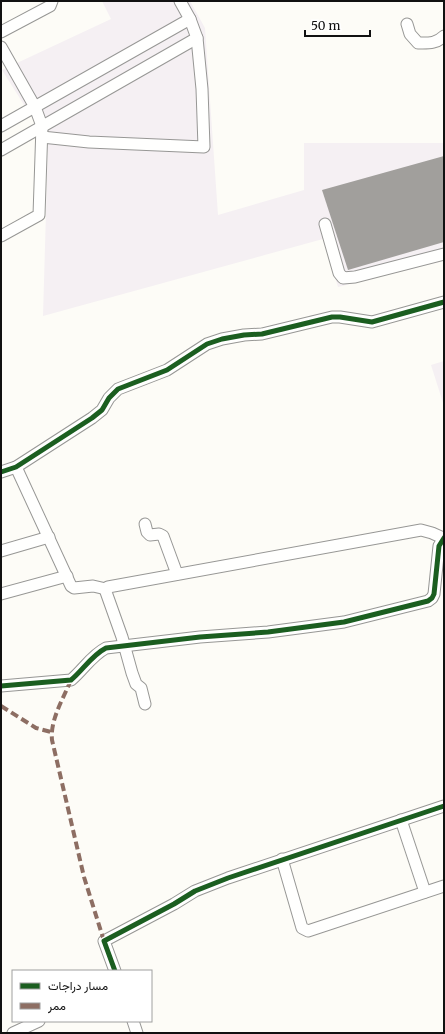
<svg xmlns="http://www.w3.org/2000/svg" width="445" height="1034" font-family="Merriweather,Vazirmatn,serif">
<rect width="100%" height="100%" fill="#fdfcf7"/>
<g fill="#f5f0f3">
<path d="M102,1H190L205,28L218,215L304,190V143H444V261L338,287L323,239L43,316L48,143L2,70L111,19Z"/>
<path d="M444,361V406L431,365Z"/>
</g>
<path fill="#a19f9c" d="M444,156V242L348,270L322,190Z"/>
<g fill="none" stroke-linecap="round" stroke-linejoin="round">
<g stroke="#979795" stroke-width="13">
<g id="minor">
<path d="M407,24L410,34L418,43C428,43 436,44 444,36"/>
<path d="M1,32L50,6L52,1"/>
<path d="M1,47L35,107L42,126L39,215L1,236"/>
<path d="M1,126L190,19"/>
<path d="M42,137L89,142L204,147L202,89L197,38L190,19L180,1"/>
<path d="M1,150L197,38"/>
<path d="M325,224L339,273L343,278L355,277L444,254"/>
<path d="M16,467L71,586L74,588L93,586L106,589"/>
<path d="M1,472L16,467L92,418L102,410L109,398L118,389L167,370L207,344L222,339L244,335L262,334L332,317H340L372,322L444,302"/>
<path d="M145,524L147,532L150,535L159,534L163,536L177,574"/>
<path d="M1,551L49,537"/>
<path d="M1,594L67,576"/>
<path d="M1,686L71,680C83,670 92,655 106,648L200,637L268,632L344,622L428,601L432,598L434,594L439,546L444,538"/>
<path d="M145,704L141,688L136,684L132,673L122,637L106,592L108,587L421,530L432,533L443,538"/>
<path d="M401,820L425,892"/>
<path d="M282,859L302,928L308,931L444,886"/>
<path d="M115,971L104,941L174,904L195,891L228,878L444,806"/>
<path d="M133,1021L137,1033"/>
<path d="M13,1033L39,1021"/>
</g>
</g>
<use href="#minor" stroke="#fffffe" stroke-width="11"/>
<g stroke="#8d6e63" stroke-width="4" stroke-dasharray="8 4" stroke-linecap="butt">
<path d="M71,680C63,699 50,720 52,740L84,877L104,941"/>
<path d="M1,706L36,728L51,732"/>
</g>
<g stroke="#fff" stroke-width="8">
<g id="cycleway">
<path d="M1,472L16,467L92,418L102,410L109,398L118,389L167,370L207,344L222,339L244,335L262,334L332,317H340L372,322L444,302"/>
<path d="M1,686L71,680C83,670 92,655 106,648L200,637L268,632L344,622L428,601L432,598L434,594L439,546L444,538"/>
<path d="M115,971L104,941L174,904L195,891L228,878L444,806"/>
</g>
</g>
<use href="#cycleway" stroke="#1b5e20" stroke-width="5"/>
</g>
<rect width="445" height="1034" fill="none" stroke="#111111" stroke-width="4"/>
<rect x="12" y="970" width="140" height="52" fill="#ffffff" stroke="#a0a0a0"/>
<rect x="20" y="983" width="20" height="6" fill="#1b5e20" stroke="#a0a0a0"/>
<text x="48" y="990" font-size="12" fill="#111111">مسار دراجات</text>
<rect x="20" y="1003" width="20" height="6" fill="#8d6e63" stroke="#a0a0a0"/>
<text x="48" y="1010" font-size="12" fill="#111111">ممر</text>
<path d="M305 30v6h65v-6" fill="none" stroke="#111111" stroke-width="2"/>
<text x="311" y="30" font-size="12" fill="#111111" stroke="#ffffff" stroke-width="3" paint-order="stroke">50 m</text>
</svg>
